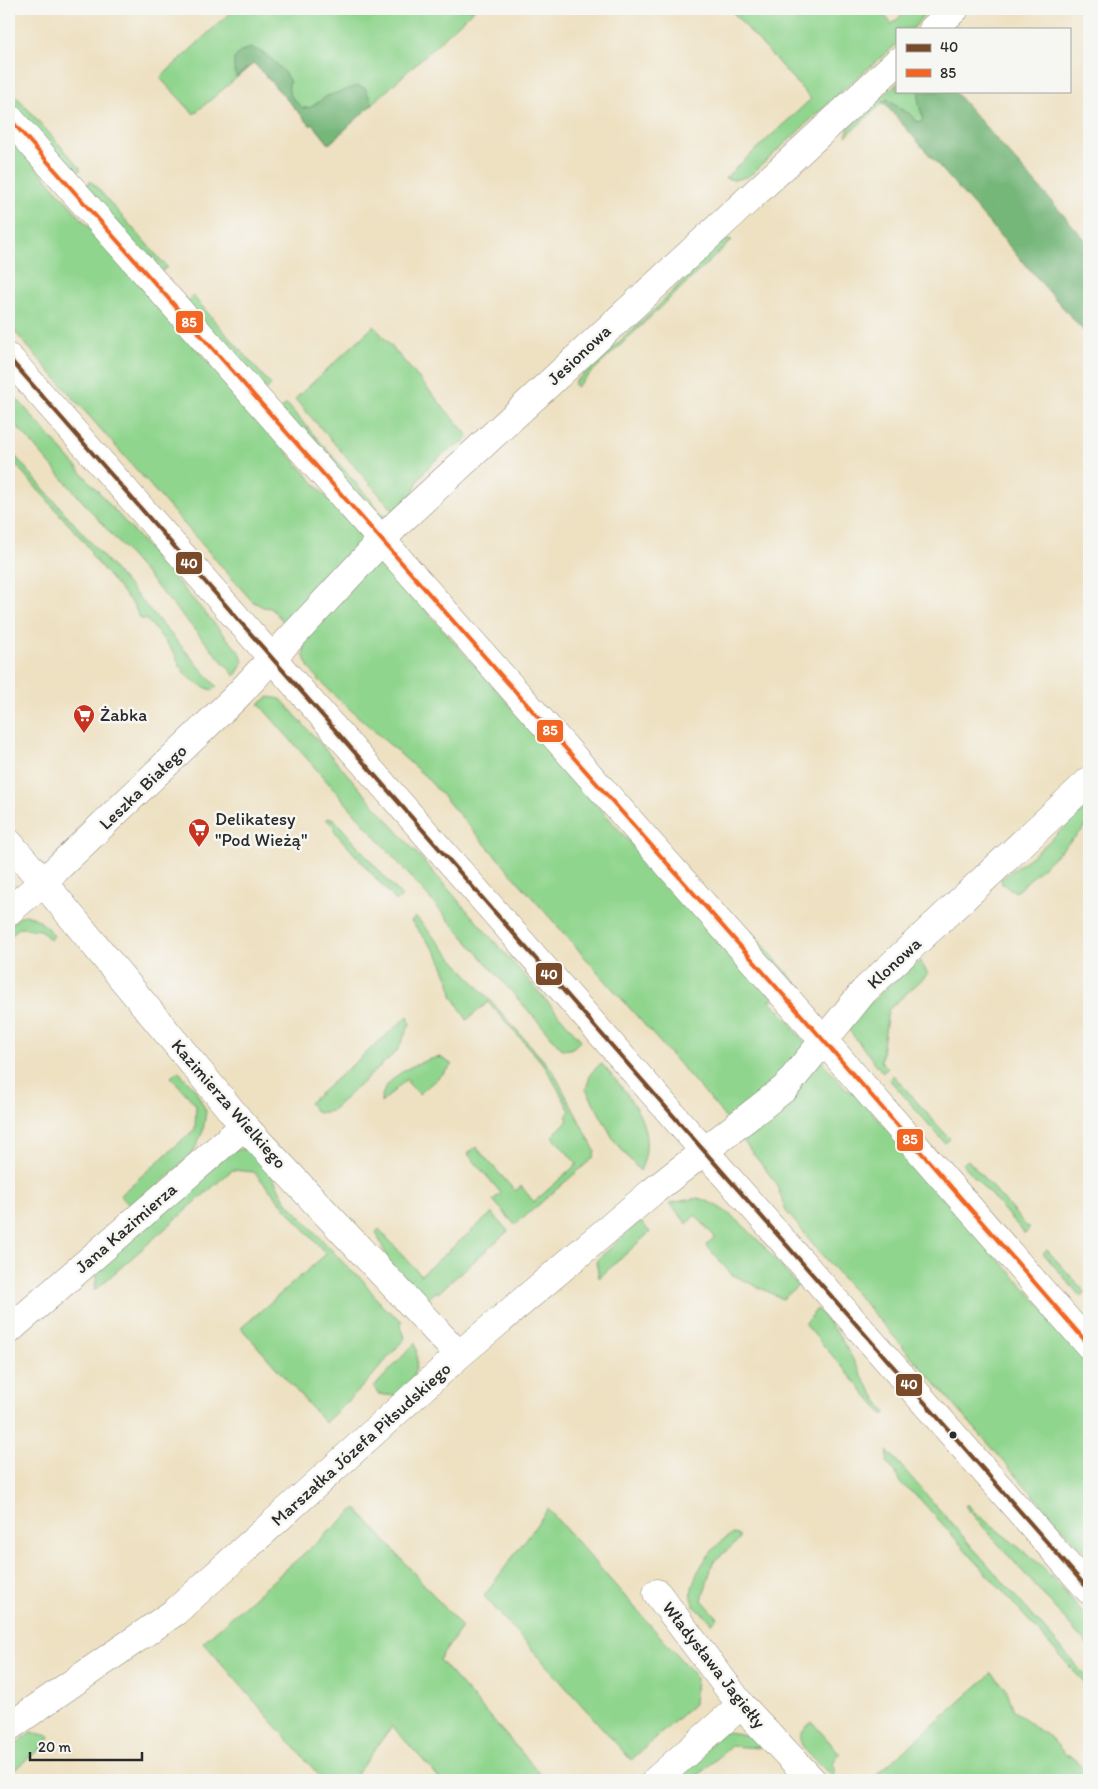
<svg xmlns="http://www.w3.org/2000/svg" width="1098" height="1789" font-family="Itim,sans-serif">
<rect width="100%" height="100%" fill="#f6f6f2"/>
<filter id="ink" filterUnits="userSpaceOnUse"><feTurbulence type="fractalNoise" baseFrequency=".02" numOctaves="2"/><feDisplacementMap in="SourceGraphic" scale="10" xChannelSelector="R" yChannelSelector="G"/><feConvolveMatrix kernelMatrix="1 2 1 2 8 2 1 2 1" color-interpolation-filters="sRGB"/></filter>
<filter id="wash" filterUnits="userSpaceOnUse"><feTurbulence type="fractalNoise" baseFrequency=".0096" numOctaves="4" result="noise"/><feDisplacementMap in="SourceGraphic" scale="20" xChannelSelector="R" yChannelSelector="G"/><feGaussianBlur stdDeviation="1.12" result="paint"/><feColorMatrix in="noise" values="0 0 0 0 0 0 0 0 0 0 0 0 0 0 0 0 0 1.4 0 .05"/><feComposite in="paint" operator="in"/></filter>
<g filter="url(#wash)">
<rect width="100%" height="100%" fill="#eee1c2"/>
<g fill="#90d58e" stroke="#5e805c">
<path d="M234,9H475L329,144L313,124L311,126L254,63L194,114L160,78Z"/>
<path d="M730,9H879L892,24L908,9H928L913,29H897V44L847,86L753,173L746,177L734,180L725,178L811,99Z"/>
<path d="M897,83V91H919V105L923,117L922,123L916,121L912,115L902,110L887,99L846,136L849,127Z"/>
<path d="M9,88L81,169L75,175L9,109Z"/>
<path d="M9,136L672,890L721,940L719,943L726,952L730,949L775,1000H769L791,1022L792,1027L845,1088L857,1095L925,1171L922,1174L930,1183L1089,1359V1558L829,1263L786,1211L776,1183L716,1106L426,777L335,696L316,677L308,666L304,657V644L271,608L263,607L252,601L9,325Z"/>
<path d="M91,181L167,267L160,273L85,186Z"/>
<path d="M728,239L732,240L576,387L574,383L577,380L652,312L718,245Z"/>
<path d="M193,296L271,385L263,393L186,303Z"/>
<path d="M374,326L469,437C462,444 453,448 445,453C434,460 415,478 414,492L394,511L295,399Z"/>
<path d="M9,390L241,654L243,663L235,676L9,417Z"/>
<path d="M287,404L387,519L383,522L279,411Z"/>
<path d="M9,449L217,687L212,690C200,686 184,677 179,664C177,659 177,657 174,653C165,641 156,630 146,619H141L137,613L135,607L91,555V551L86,544L9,457Z"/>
<path d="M269,697L281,699L581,1040C575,1046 572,1051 562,1049L259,704Z"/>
<path d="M1083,811L1089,815V824L1016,892L1002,884L1001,879L1037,852Z"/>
<path d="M330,818L334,819L402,897L396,901L335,832L333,826L326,819Z"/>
<path d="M25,915C38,917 46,926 54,936L50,940L41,930L19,928L9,937V926L19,917Z"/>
<path d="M416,917L553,1071L595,1151L593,1158L515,1225L493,1200L501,1193L468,1154L476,1147L515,1191L521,1186L534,1202L577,1164L552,1136L568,1120L566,1116L570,1111L545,1066L488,1002L467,1020L452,995L450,982L438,955L411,921Z"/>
<path d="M749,929L798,985L791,991L741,935Z"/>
<path d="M920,961L928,974L888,1010L881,1061L888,1068L883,1073L848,1029L859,1013L889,985Z"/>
<path d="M408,1016L410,1024L397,1051L331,1111L317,1113L309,1103Z"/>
<path d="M440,1057L453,1065L419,1094L407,1082L409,1081L407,1079L381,1103C381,1077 418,1061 440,1057Z"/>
<path d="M601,1063C628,1094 660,1128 640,1171L615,1142L586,1089L591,1073Z"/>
<path d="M178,1071L195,1089L206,1111L203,1131L193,1153L133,1209L120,1195L195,1129L196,1105L171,1077Z"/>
<path d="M893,1075L950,1139L945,1143L889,1079Z"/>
<path d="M243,1149L250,1151L266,1164L285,1200L351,1271L362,1279L382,1306L402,1321L401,1326L405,1338L368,1381L325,1423L241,1328L326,1254L254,1172L232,1170L94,1291L100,1261L233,1150Z"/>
<path d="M968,1160L1029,1229L1025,1234L963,1164Z"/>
<path d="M698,1198C739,1210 771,1256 798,1286L783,1299L731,1274L706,1245L715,1237L695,1215L687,1224L670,1203Z"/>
<path d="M492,1213L508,1231L438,1293L435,1291L422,1305L390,1264L376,1232L379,1229L421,1275Z"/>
<path d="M640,1221L650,1232L599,1278L596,1261Z"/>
<path d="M1047,1250L1086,1293L1081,1297L1043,1253Z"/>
<path d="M817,1309L839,1335L868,1386L886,1413L884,1415L805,1324Z"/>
<path d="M415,1343C420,1368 415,1380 396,1396L378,1394L374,1387Z"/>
<path d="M888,1451L1089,1680V1688L919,1498L900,1483L895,1471L887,1464Z"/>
<path d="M968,1504L973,1511L1041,1565L1089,1620V1647L965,1506Z"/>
<path d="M356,1508L462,1627L439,1660L546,1780H441L392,1726L352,1780H323L203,1642Z"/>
<path d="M548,1509L696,1677L694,1704L631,1760L484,1596Z"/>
<path d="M733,1534L739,1535V1540L713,1562L702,1600L718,1618L712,1624C709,1616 699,1613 694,1605C682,1584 715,1541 733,1534Z"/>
<path d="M992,1673L1005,1687L1014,1710L1039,1731L1050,1737L1066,1755L1075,1759L1089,1775V1780H871Z"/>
<path d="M812,1722L840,1754C833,1760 832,1764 835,1772L833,1776C825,1769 798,1748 800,1737C801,1731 807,1726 812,1722Z"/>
<path d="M31,1732L50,1736C46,1752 18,1760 9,1778V1753L17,1743Z"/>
<path d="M724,1732C737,1733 749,1734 759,1743V1748L731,1746L693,1780H671Z"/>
</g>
<g fill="#74b679" stroke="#507052">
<path d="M251,48C267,52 283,68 290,82C285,93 295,101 303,108L311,107L327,96L358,86L365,88L373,104L329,144L313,124L311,126L254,63L236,77L234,69V59L241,51Z"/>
<path d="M919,91H954L1089,244V333L1087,335L883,102L887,99L902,110L912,115L916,121L922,122L923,117L919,105Z"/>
</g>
</g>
<g filter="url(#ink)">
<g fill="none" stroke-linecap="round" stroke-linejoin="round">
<g stroke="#8c8676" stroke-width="29">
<g id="minor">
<path d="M933,29L955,9"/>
<path d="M9,118L824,1041L1089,1345"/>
<path d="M9,843L43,882L244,1126L459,1355"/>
<path d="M9,911L43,882L235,698L397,524L897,62"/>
<path d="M9,1330L244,1126"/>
<path d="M657,1593L741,1705L812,1780"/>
<path d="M9,1727L175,1612L459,1355L652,1192L785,1088L864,991L1089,781"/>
<path d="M656,1780L741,1705"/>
</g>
</g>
<g stroke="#8c8676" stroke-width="29">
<path id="major" d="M9,358L1089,1590"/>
</g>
<use href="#minor" stroke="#fff" stroke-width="28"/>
<use href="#major" stroke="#fff" stroke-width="28"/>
<g stroke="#f6f6f2" stroke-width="8">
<path id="bus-1" d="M9,358L1089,1590"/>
</g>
<g stroke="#f6f6f2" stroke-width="8">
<path id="bus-2" d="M9,118L824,1041L1089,1345"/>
</g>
<use href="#bus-1" stroke="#7a4b2a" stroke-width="4"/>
<use href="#bus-2" stroke="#f26522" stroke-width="4"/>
</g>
</g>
<defs>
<g id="supermarket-pin" transform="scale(1.125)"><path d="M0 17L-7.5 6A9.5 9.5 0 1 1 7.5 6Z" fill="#c8321e" stroke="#f6f6f2"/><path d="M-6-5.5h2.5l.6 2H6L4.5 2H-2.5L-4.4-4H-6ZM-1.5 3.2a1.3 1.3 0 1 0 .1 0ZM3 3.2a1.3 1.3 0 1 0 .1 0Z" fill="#fff"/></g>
</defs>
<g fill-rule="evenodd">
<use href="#supermarket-pin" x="84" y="715"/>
<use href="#supermarket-pin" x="199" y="829"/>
</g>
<circle fill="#2b2b2b" stroke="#f6f6f2" stroke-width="2" cx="953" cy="1435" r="4.5"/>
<g text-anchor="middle" stroke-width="5" stroke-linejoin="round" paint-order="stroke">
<g font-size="18" fill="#2b2b2b" stroke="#f6f6f2">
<text transform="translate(579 355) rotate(-43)" y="6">Jesionowa</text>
<text transform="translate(143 787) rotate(-44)" y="6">Leszka Białego</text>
<text transform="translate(894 963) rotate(-43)" y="6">Klonowa</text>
<text transform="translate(229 1104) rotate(49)" y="6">Kazimierza Wielkiego</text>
<text transform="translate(126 1228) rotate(-41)" y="6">Jana Kazimierza</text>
<text transform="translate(361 1444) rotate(-42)" y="6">Marszałka Józefa Piłsudskiego</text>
<text transform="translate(714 1665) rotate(52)" y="6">Władysława Jagiełły</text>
</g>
<g font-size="18" fill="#2b2b2b" stroke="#f6f6f2" text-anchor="start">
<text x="100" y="721">Żabka</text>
<text x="215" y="825">Delikatesy<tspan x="215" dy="21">"Pod Wieżą"</tspan></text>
</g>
</g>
<g stroke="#f6f6f2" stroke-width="2">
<rect x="175" y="310" width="29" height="24" rx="5" fill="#f26522"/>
<rect x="175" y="551" width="28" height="24" rx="5" fill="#7a4b2a"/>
<rect x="536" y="719" width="28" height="24" rx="5" fill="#f26522"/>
<rect x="535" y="962" width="28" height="24" rx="5" fill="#7a4b2a"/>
<rect x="896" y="1128" width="28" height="24" rx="5" fill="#f26522"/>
<rect x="895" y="1373" width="28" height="24" rx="5" fill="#7a4b2a"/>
</g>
<g font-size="14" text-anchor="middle" font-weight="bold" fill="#fff">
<text x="189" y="327">85</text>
<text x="189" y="568">40</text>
<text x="550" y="735">85</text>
<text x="549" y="979">40</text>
<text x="910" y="1144">85</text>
<text x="909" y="1389">40</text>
</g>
<rect width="1098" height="1789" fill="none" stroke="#f6f6f2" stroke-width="30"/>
<rect x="896" y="28" width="175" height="65" fill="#f6f6f2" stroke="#a5a5a2"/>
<rect x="906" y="44" width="25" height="8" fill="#7a4b2a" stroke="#a5a5a2"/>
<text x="940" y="52" font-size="15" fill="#2b2b2b">40</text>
<rect x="906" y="69" width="25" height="8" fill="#f26522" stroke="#a5a5a2"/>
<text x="940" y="78" font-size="15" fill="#2b2b2b">85</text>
<path d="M30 1752v8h112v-8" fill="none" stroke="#2b2b2b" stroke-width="2.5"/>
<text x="38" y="1752" font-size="15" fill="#2b2b2b" stroke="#f6f6f2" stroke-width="4" paint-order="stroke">20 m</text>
</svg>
